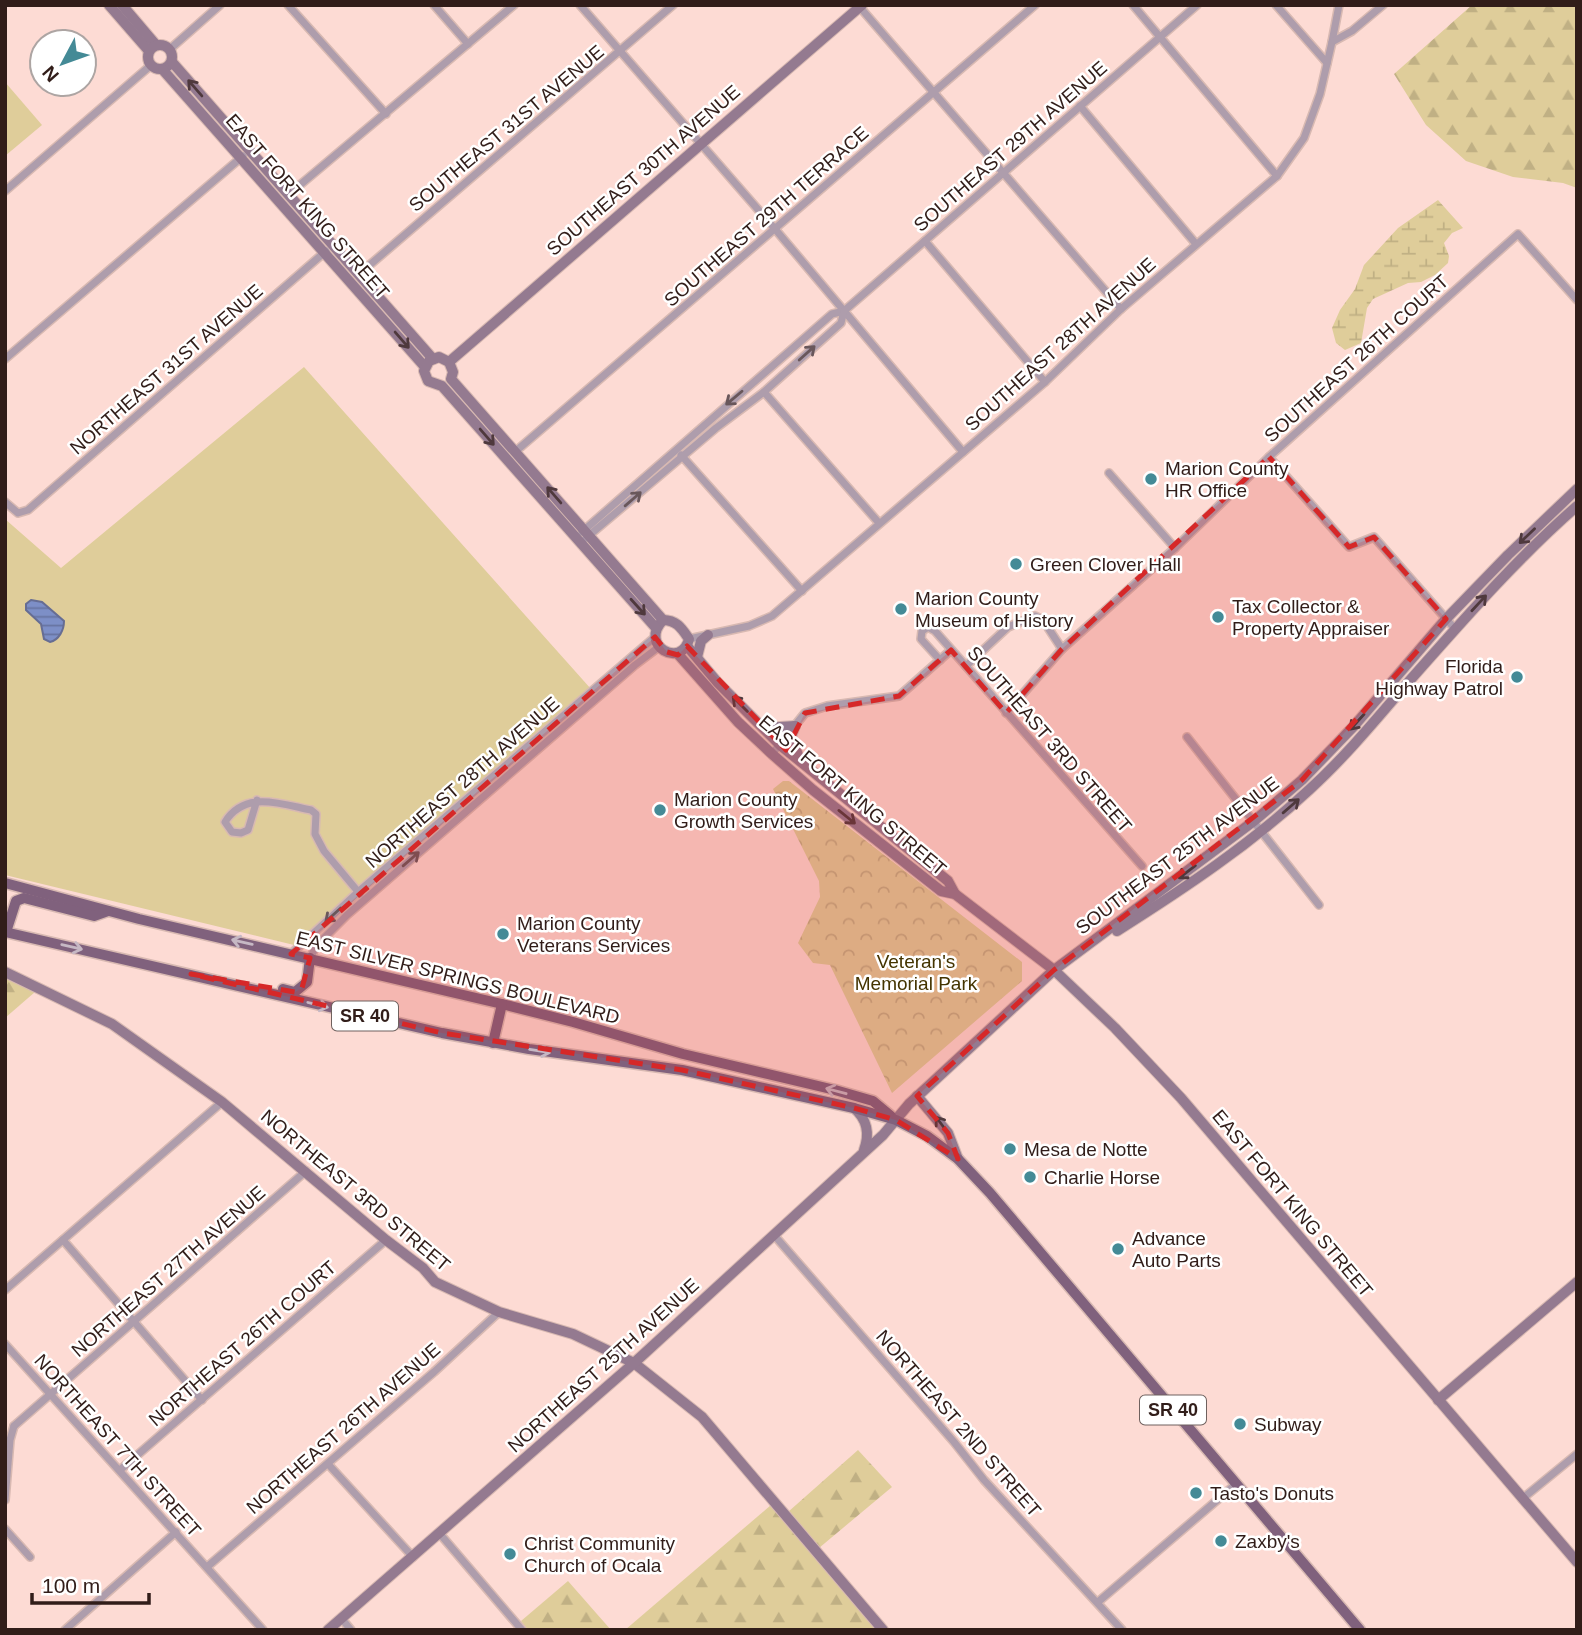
<svg xmlns="http://www.w3.org/2000/svg" width="1582" height="1635" font-family="Helvetica,sans-serif">
<defs>
<pattern id="forest-firs" width="22" height="20" patternUnits="userSpaceOnUse" patternTransform="scale(1.75)"><rect width="22" height="20" fill="#dfcd9a"/><path d="M5 1l3.5 6h-7zM16 11l3.5 6h-7z" fill="#c0b084"/></pattern>
<pattern id="wetland-marsh" width="20" height="14" patternUnits="userSpaceOnUse" patternTransform="scale(1.75)"><rect width="20" height="14" fill="#dfcd9a"/><path d="M1 5h8M5 5V1M11 12h8M15 12V8" fill="none" stroke="#c0b084"/></pattern>
<pattern id="park-crowns" width="20" height="18" patternUnits="userSpaceOnUse" patternTransform="scale(1.75)"><rect width="20" height="18" fill="#dfcd9a"/><path d="M2 6a3 3 0 1 1 6 0M12 15a3 3 0 1 1 6 0" fill="none" stroke="#c0b084"/></pattern>
<pattern id="water-rules" width="6" height="5" patternUnits="userSpaceOnUse" patternTransform="scale(1.75)"><rect width="6" height="5" fill="#7d8fc7"/><path d="M0 2.5h6" fill="none" stroke="#6774a1"/></pattern>
</defs>
<rect width="100%" height="100%" fill="#fddbd4"/>
<g fill="#dfcd9a">
<path d="M5,82L42,125L5,156Z"/>
<path d="M304,367L591,689L294,945L5,875V519L61,568Z"/>
</g>
<g fill="url(#forest-firs)">
<path d="M1472,5H1577V188L1563,183L1513,177L1466,161L1426,125L1394,74Z"/>
<path d="M5,977L35,992L5,1018Z"/>
<path d="M858,1450L892,1487L819,1548L788,1512Z"/>
<path d="M771,1505L877,1630H625Z"/>
<path d="M568,1581L611,1630H528L521,1621Z"/>
</g>
<path fill="url(#wetland-marsh)" d="M1438,200L1463,228L1452,233L1444,243L1449,256L1448,263L1435,275L1421,282L1408,283L1373,299L1367,308L1361,343L1345,350L1336,343L1332,328L1340,310L1355,289L1364,265L1398,228Z"/>
<path fill="url(#park-crowns)" d="M783,781H789L1022,962V981L892,1093L830,965L813,963L798,943L820,897L819,881L773,789Z"/>
<path fill="url(#water-rules)" stroke="#666d93" stroke-width="2" d="M31,600L42,602L64,621C64,630 59,640 50,642L44,639L41,624L26,610V604Z"/>
<g fill="none" stroke-linecap="round" stroke-linejoin="round">
<g stroke="#d8b9b2" stroke-width="10">
<g id="street">
<path d="M288,5L386,114"/>
<path d="M434,5L468,44"/>
<path d="M580,5L775,229L963,452"/>
<path d="M858,5L1121,309"/>
<path d="M1133,5L1277,176"/>
<path d="M1276,5L1327,63"/>
<path d="M1332,42L1339,5"/>
<path d="M170,49L220,5"/>
<path d="M1080,106L1196,244"/>
<path d="M5,191L150,66"/>
<path d="M288,195L514,5"/>
<path d="M925,241L1045,382"/>
<path d="M358,275L673,5"/>
<path d="M5,359L243,156"/>
<path d="M764,392L879,523"/>
<path d="M516,451L1035,5"/>
<path d="M681,455L802,591"/>
<path d="M1269,457L1349,547L1374,537L1455,629"/>
<path d="M1109,473L1175,548"/>
<path d="M5,502L18,513L28,510L326,251"/>
<path d="M582,532L832,314L844,311L1197,5"/>
<path d="M586,538L716,428L764,392L841,323L844,311"/>
<path d="M689,639L749,626L772,616L1045,382L1121,309L1277,176L1304,138L1320,94L1332,42L1352,31L1383,5"/>
<path d="M940,660L921,639L922,631L928,627L935,631L1142,866"/>
<path d="M966,666L1008,627L1035,616L1043,620L1062,649"/>
<path d="M1006,713L1062,649L1175,548L1269,457L1518,234L1577,300"/>
<path d="M1187,737L1319,905"/>
<path d="M772,754L805,713L827,706L899,696L951,650"/>
<path d="M257,800L248,830L241,833L232,832L225,822C245,790 281,804 311,810L316,814L315,834L324,851L360,894"/>
<path d="M291,954L358,892L655,637"/>
<path d="M310,958L317,945L347,915L635,665L660,646"/>
<path d="M774,1235L954,1442L984,1480L1122,1630"/>
<path d="M63,1240L202,1400"/>
<path d="M5,1290L222,1102"/>
<path d="M5,1344L263,1630"/>
<path d="M14,1426L306,1171"/>
<path d="M328,1464L413,1557"/>
<path d="M120,1470L386,1240"/>
<path d="M1522,1499L1577,1454"/>
<path d="M5,1500L10,1440L14,1426"/>
<path d="M5,1529L30,1557"/>
<path d="M440,1534L522,1630"/>
<path d="M207,1567L434,1372L499,1312"/>
<path d="M1098,1602L1236,1484"/>
<path d="M341,1618L351,1630"/>
<path d="M65,1630L176,1532"/>
</g>
</g>
<g stroke="#d8b9b2" stroke-width="12">
<g id="secondary">
<path d="M109,5L149,51"/>
<path d="M122,5L156,45"/>
<circle cx="160" cy="57" r="12"/>
<path d="M172,62L433,359"/>
<path d="M163,70L425,367"/>
<path d="M449,362L862,5"/>
<path d="M663,620C677,620 682,629 689,639C682,669 638,646 663,620Z"/>
<path d="M656,628L442,386L428,381L424,371L429,361L439,357L449,362L453,372L451,379L663,620"/>
<path d="M687,646L718,683L780,745L948,881L955,894"/>
<path d="M677,653L738,722L772,754L813,790L941,891L955,894L1054,970L1115,1028L1181,1098L1577,1562"/>
<path d="M697,657L701,641L708,635"/>
<path d="M795,726L791,736L799,758"/>
<path d="M764,728L795,726"/>
<path d="M1117,931C1185,888 1251,844 1310,789C1344,758 1374,722 1404,687C1459,625 1514,561 1577,506"/>
<path d="M5,972L112,1024L222,1102L386,1240L423,1268L435,1282L499,1312L573,1334L634,1363L702,1417L883,1630"/>
<path d="M917,1096L948,1133L958,1159"/>
<path d="M854,1108C867,1119 870,1134 864,1150"/>
<path d="M1438,1400L1577,1282"/>
<path d="M328,1630L634,1363L883,1135L909,1104L1054,970L1254,821L1302,780L1354,726L1446,619L1508,555L1577,489"/>
</g>
</g>
<g stroke="#d8b9b2" stroke-width="13">
<g id="primary">
<path d="M5,883L139,919L502,1004L573,1022L683,1054L835,1090L873,1101L891,1116"/>
<path d="M5,932L442,1033L529,1049L682,1070L854,1108L896,1120L927,1136L958,1159L990,1193L1360,1630"/>
<path d="M6,932L16,901L24,898L94,916L108,911"/>
<path d="M283,989L295,992L307,982L310,958"/>
<path d="M493,1043L502,1004"/>
</g>
</g>
<use href="#street" stroke="#ae9dac" stroke-width="7"/>
<use href="#secondary" stroke="#947a90" stroke-width="10"/>
<use href="#primary" stroke="#80617d" stroke-width="10"/>
</g>
<defs><path id="oneway-shaft" d="M-6 0H5M1.5-3L5.5 0L1.5 3" fill="none" stroke-width="1.6" stroke-linecap="round" stroke-linejoin="round" transform="scale(1.75)"/></defs>
<g stroke="#4f393d">
<use href="#oneway-shaft" transform="translate(195 88) rotate(-131)"/>
<use href="#oneway-shaft" transform="translate(402 340) rotate(49)"/>
<use href="#oneway-shaft" transform="translate(487 437) rotate(49)"/>
<use href="#oneway-shaft" transform="translate(554 495) rotate(-131)"/>
<use href="#oneway-shaft" transform="translate(1527 536) rotate(136)"/>
<use href="#oneway-shaft" transform="translate(1479 603) rotate(-47)"/>
<use href="#oneway-shaft" transform="translate(638 607) rotate(48)"/>
<use href="#oneway-shaft" transform="translate(740 704) rotate(-135)"/>
<use href="#oneway-shaft" transform="translate(1357 722) rotate(132)"/>
<use href="#oneway-shaft" transform="translate(1291 806) rotate(-41)"/>
<use href="#oneway-shaft" transform="translate(847 817) rotate(39)"/>
<use href="#oneway-shaft" transform="translate(1187 872) rotate(143)"/>
<use href="#oneway-shaft" transform="translate(942 1125) rotate(-127)"/>
</g>
<g stroke="#69575b">
<use href="#oneway-shaft" transform="translate(807 353) rotate(-42)"/>
<use href="#oneway-shaft" transform="translate(734 398) rotate(140)"/>
<use href="#oneway-shaft" transform="translate(633 499) rotate(-41)"/>
<use href="#oneway-shaft" transform="translate(411 859) rotate(-41)"/>
<use href="#oneway-shaft" transform="translate(333 915) rotate(138)"/>
</g>
<g stroke="#c6b8c4">
<use href="#oneway-shaft" transform="translate(242 942) rotate(-167)"/>
<use href="#oneway-shaft" transform="translate(72 947) rotate(13)"/>
<use href="#oneway-shaft" transform="translate(318 1005) rotate(14)"/>
<use href="#oneway-shaft" transform="translate(540 1051) rotate(9)"/>
<use href="#oneway-shaft" transform="translate(836 1091) rotate(-165)"/>
</g>
<path fill="#d62828" fill-opacity="0.2" stroke="#d62828" stroke-width="5" stroke-dasharray="14 9" stroke-linejoin="round" d="M1269,457L1349,547L1374,537L1446,619L1302,780L1054,970L917,1096L948,1133L958,1159L896,1120L854,1108L682,1070L442,1033L191,974L295,992L302,988L310,958L291,954L655,637L667,652L678,655L687,646L786,750L805,713L899,696L951,650L1006,713L1062,649Z"/>
<g fill="#448a96" stroke="#fff" stroke-width="2.5">
<circle cx="1151" cy="479" r="7"/>
<circle cx="1016" cy="564" r="7"/>
<circle cx="901" cy="609" r="7"/>
<circle cx="1218" cy="617" r="7"/>
<circle cx="1517" cy="677" r="7"/>
<circle cx="660" cy="810" r="7"/>
<circle cx="503" cy="934" r="7"/>
<circle cx="1010" cy="1149" r="7"/>
<circle cx="1030" cy="1177" r="7"/>
<circle cx="1118" cy="1249" r="7"/>
<circle cx="1240" cy="1424" r="7"/>
<circle cx="1196" cy="1493" r="7"/>
<circle cx="1221" cy="1541" r="7"/>
<circle cx="510" cy="1554" r="7"/>
</g>
<g text-anchor="middle" stroke-width="5" stroke-linejoin="round" paint-order="stroke">
<g fill="#fff" stroke="#6f615e" stroke-width="2">
<rect x="332" y="1001.5" width="66" height="29" rx="5"/>
<rect x="1140" y="1395.5" width="66" height="29" rx="5"/>
</g>
<g font-size="18" font-weight="bold" fill="#311d19">
<text x="365" y="1022">SR 40</text>
<text x="1173" y="1416">SR 40</text>
</g>
<g font-size="19" fill="#311d19" stroke="#fff">
<text transform="translate(506 128) rotate(-40)" y="7">SOUTHEAST 31ST AVENUE</text>
<text transform="translate(1010 146) rotate(-41)" y="7">SOUTHEAST 29TH AVENUE</text>
<text transform="translate(643 170) rotate(-41)" y="7">SOUTHEAST 30TH AVENUE</text>
<text transform="translate(308 206) rotate(49)" y="7">EAST FORT KING STREET</text>
<text transform="translate(766 216) rotate(-41)" y="7">SOUTHEAST 29TH TERRACE</text>
<text transform="translate(1060 344) rotate(-42)" y="7">SOUTHEAST 28TH AVENUE</text>
<text transform="translate(1356 358) rotate(-42)" y="7">SOUTHEAST 26TH COURT</text>
<text transform="translate(166 369) rotate(-41)" y="7">NORTHEAST 31ST AVENUE</text>
<text transform="translate(1050 739) rotate(49)" y="7">SOUTHEAST 3RD STREET</text>
<text transform="translate(462 782) rotate(-41)" y="7">NORTHEAST 28TH AVENUE</text>
<text transform="translate(853 795) rotate(40)" y="7">EAST FORT KING STREET</text>
<text transform="translate(1177 855) rotate(-37)" y="7">SOUTHEAST 25TH AVENUE</text>
<text transform="translate(458 977) rotate(14)" y="7">EAST SILVER SPRINGS BOULEVARD</text>
<text transform="translate(356 1190) rotate(40)" y="7">NORTHEAST 3RD STREET</text>
<text transform="translate(1293 1203) rotate(50)" y="7">EAST FORT KING STREET</text>
<text transform="translate(168 1271) rotate(-41)" y="7">NORTHEAST 27TH AVENUE</text>
<text transform="translate(242 1343) rotate(-41)" y="7">NORTHEAST 26TH COURT</text>
<text transform="translate(603 1365) rotate(-42)" y="7">NORTHEAST 25TH AVENUE</text>
<text transform="translate(959 1423) rotate(49)" y="7">NORTHEAST 2ND STREET</text>
<text transform="translate(343 1428) rotate(-41)" y="7">NORTHEAST 26TH AVENUE</text>
<text transform="translate(118 1445) rotate(48)" y="7">NORTHEAST 7TH STREET</text>
</g>
<g font-size="19" fill="#311d19" stroke="#fff" text-anchor="start">
<text x="1165" y="475">Marion County<tspan x="1165" dy="22">HR Office</tspan></text>
<text x="1030" y="571">Green Clover Hall</text>
<text x="915" y="605">Marion County<tspan x="915" dy="22">Museum of History</tspan></text>
<text x="1232" y="613">Tax Collector &amp;<tspan x="1232" dy="22">Property Appraiser</tspan></text>
<text x="1503" y="673" text-anchor="end">Florida<tspan x="1503" dy="22">Highway Patrol</tspan></text>
<text x="674" y="806">Marion County<tspan x="674" dy="22">Growth Services</tspan></text>
<text x="517" y="930">Marion County<tspan x="517" dy="22">Veterans Services</tspan></text>
<text x="1024" y="1156">Mesa de Notte</text>
<text x="1044" y="1184">Charlie Horse</text>
<text x="1132" y="1245">Advance<tspan x="1132" dy="22">Auto Parts</tspan></text>
<text x="1254" y="1431">Subway</text>
<text x="1210" y="1500">Tasto's Donuts</text>
<text x="1235" y="1548">Zaxby's</text>
<text x="524" y="1550">Christ Community<tspan x="524" dy="22">Church of Ocala</tspan></text>
</g>
<g font-size="19" fill="#443400" stroke="#fff">
<text x="916" y="968">Veteran's<tspan x="916" dy="22">Memorial Park</tspan></text>
</g>
</g>
<rect width="1582" height="1635" fill="none" stroke="#311d19" stroke-width="14"/>
<g transform="translate(63 63) rotate(229)"><circle r="33" fill="#ffffff" stroke="#ada5a3" stroke-width="2"/>
<path d="M0-5L12 26L0 18L-12 26Z" fill="#448a96"/>
<text y="-10" font-size="19" font-weight="bold" text-anchor="middle" fill="#311d19">N</text>
</g>
<path d="M32 1593v10h117v-10" fill="none" stroke="#311d19" stroke-width="3.5"/>
<text x="42" y="1593" font-size="21" fill="#311d19" stroke="#ffffff" stroke-width="5" paint-order="stroke">100 m</text>
</svg>
